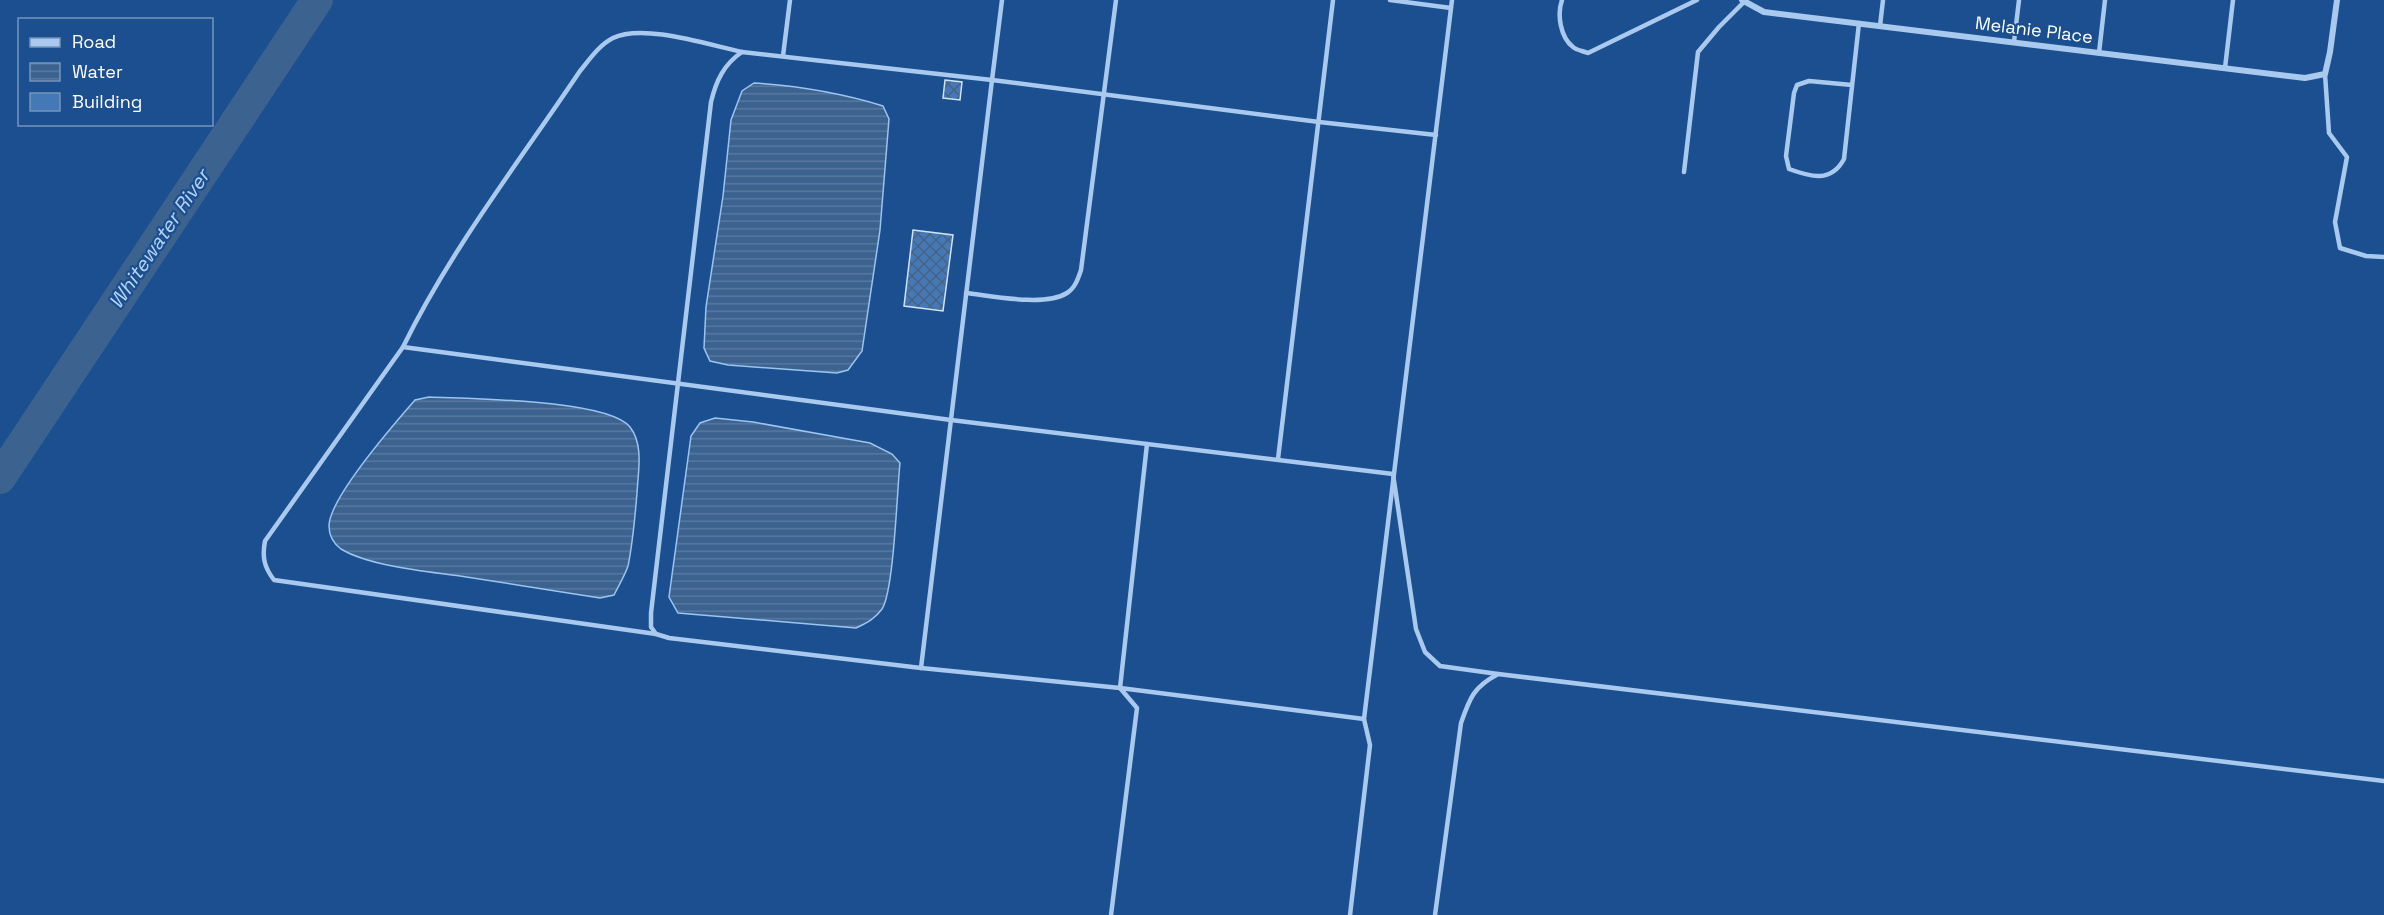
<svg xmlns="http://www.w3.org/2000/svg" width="2384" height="915" font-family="'Space Grotesk',sans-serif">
<defs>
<pattern id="water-rules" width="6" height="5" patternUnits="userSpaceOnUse" patternTransform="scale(1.5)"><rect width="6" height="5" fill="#3c6290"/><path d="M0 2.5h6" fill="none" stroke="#597aa1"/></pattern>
<pattern id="building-cross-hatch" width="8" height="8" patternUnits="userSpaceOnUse" patternTransform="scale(1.5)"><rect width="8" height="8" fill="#4478b7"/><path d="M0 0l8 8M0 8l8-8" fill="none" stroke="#486282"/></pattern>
</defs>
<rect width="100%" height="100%" fill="#1b4f8f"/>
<g fill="url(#water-rules)" stroke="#9cc4f0" stroke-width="1.5">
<path d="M754,83C798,86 841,93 883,106L889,119L880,230L866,324L862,351L848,370L837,373L728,365L710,361L704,348L706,307L723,196L731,120L742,91Z"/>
<path d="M429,397C468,399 607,399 630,427C644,445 638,472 637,493C635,517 633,542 628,566C625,575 619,585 614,595L600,598C553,591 507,583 460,576C428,572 369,566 341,549C333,543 329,536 329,526C329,498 394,424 415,400Z"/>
<path d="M715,418L753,422L870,443L892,454L900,463C897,490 894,591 882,609C875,619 866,623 856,628L678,613L669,597L691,436L700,423Z"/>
</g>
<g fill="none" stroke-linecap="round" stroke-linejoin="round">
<path stroke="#3c6290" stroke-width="32" d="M0,478L317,0"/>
</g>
<g fill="url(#building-cross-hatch)" stroke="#cfe3fa" stroke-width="1.5">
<path d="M945,80L962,82L960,100L943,98Z"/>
<path d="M913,230L953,235L943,311L904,306Z"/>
</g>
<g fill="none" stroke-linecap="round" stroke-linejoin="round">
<g stroke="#a9c9ee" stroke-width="4.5">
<path d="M1002,0L992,80L742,52C724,64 716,81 711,102L651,613V627L656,634L669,638L921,668L1120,688L1364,719"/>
<path d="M1390,0L1451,8"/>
<path d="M1562,0C1557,14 1560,37 1573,47C1576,50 1583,51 1588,53L1697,0"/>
<path d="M1880,26L1883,0"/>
<path d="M2014,42L2019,0"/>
<path d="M2099,53L2105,0"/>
<path d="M783,56L790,0"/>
<path d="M2225,68L2233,0"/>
<path d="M2325,74L2329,133L2347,157L2335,222L2340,248L2366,256L2384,257"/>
<path d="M1852,85L1809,81L1797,85L1794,93L1786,156L1789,169C1811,177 1831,183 1844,159L1859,23"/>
<path d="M1684,172L1698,52L1719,27L1745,1"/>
<path d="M966,293C992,296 1045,307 1067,293C1075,288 1078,279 1081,270L1116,0"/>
<path d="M403,347C451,249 519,162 580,71C589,60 599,45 613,38C643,23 709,45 742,52"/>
<path d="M1278,459L1333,0"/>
<path d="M656,634L274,580C264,567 262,557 265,541L403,347L951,420L1393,474L1416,629L1425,652L1440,666L1498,674"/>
<path d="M921,668L992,80L1319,122L1436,135"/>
<path d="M1111,915L1137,708L1120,688L1147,444"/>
<path d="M1350,915L1370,745L1364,719L1452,0"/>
<path d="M1435,915L1461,723C1470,697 1474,687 1498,674L2384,781"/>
</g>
<path stroke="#a9c9ee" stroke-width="6" d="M1742,0L1764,12L2305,78L2325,74L2330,52L2337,0"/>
</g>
<g text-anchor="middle" stroke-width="4.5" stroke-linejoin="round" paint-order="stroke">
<g font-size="18" fill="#fff" stroke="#1b4f8f">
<text transform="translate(2034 30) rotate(7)" y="6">Melanie Place</text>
</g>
<g font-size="20" font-style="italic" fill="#b5d3f5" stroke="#1b4f8f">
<text transform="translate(159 239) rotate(-56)" y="7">Whitewater River</text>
</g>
</g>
<rect x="18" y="18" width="195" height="108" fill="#1b4f8f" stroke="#7695bc" stroke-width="1.5"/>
<rect x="30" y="38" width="30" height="9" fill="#a9c9ee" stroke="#7695bc" stroke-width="1.5"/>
<text x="72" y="48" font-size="18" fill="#ffffff">Road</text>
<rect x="30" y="63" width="30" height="18" fill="url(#water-rules)" stroke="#7695bc" stroke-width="1.5"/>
<text x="72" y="78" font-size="18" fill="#ffffff">Water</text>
<rect x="30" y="93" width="30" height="18" fill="#4478b7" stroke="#7695bc" stroke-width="1.5"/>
<text x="72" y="108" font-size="18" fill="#ffffff">Building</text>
</svg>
